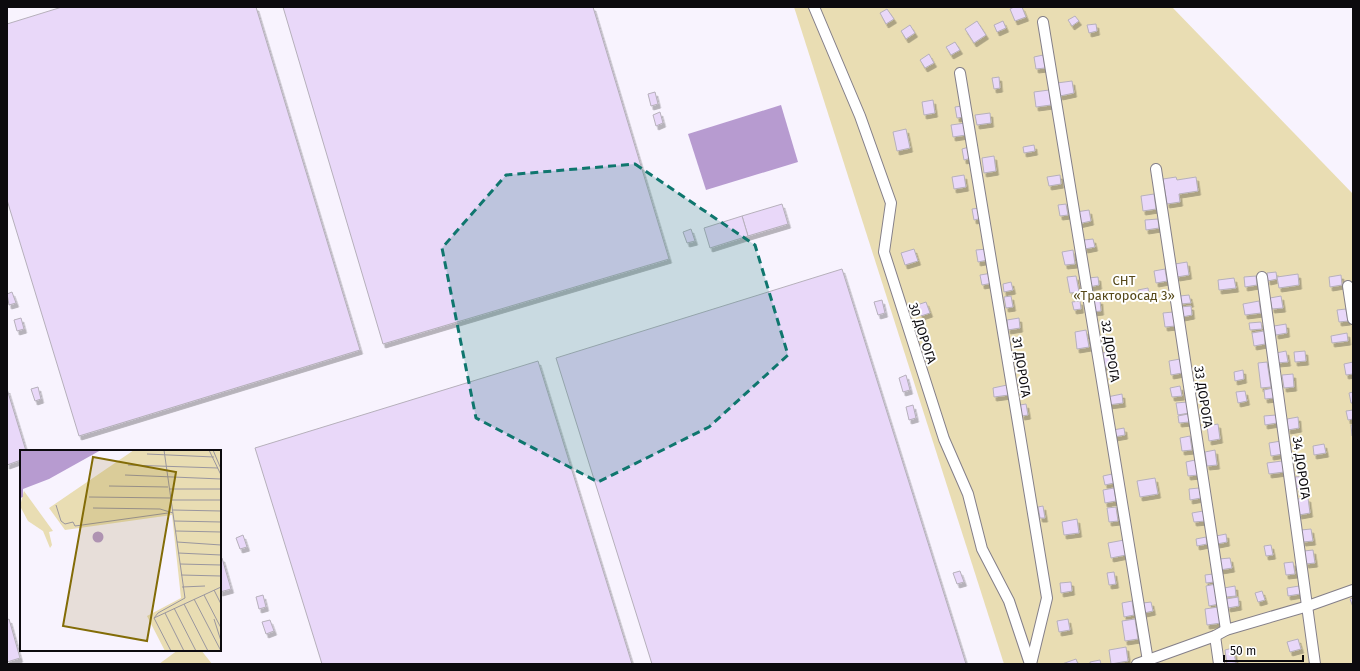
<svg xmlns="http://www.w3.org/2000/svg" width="1360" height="671" font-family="'Fira Sans',sans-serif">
<defs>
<filter id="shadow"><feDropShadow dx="2.5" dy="4" stdDeviation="0" flood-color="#0004"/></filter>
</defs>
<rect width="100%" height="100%" fill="#f8f3fe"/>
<g fill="#e9ddb3">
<path d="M794,7H1172L1353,194V664H1004Z"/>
<path d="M178,650H201L212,664H159Z"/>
</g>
<path fill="#b79bd0" d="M781,105L798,162L706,190L688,134Z"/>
<g fill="#e9d8f9" stroke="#b6b0bb" filter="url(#shadow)">
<path d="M62,7H256L360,350L79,436L7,200V24Z"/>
<path d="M283,7H593L669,259L383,344Z"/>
<path d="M1014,7H1022L1026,17L1015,21L1010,9Z"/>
<path d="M887,9L894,19L886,24L880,13Z"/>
<path d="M1075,16L1079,21L1072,26L1068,20Z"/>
<path d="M977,21L986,35L974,43L965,29Z"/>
<path d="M1003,21L1006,28L997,32L994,25Z"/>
<path d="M1096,24L1097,31L1089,33L1087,25Z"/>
<path d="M910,25L915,33L906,39L901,31Z"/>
<path d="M955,42L960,50L951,55L946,47Z"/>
<path d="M929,54L934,63L925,68L920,60Z"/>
<path d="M1043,55L1045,68L1036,69L1034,57Z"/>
<path d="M999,77L1000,88L994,89L992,78Z"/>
<path d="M1072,81L1074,93L1060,96L1057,83Z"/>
<path d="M1049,90L1051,105L1036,107L1034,92Z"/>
<path d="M655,92L658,104L651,106L648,94Z"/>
<path d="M933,100L935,113L924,115L922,102Z"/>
<path d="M962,106L964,117L957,118L955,107Z"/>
<path d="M660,112L663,123L656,126L653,115Z"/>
<path d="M990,113L991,123L977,125L975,115Z"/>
<path d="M965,123L966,135L953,137L951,125Z"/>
<path d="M906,129L910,148L897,151L893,132Z"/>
<path d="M1034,145L1035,151L1024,153L1023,147Z"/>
<path d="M969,147L971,158L964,160L962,149Z"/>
<path d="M994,156L996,171L984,173L982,158Z"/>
<path d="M964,175L966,187L954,189L952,177Z"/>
<path d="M1060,175L1061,184L1049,186L1047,177Z"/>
<path d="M1176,177L1177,180L1196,177L1198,191L1179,194L1180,202L1167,204L1163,179Z"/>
<path d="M1154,194L1156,209L1143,211L1141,196Z"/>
<path d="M782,204L788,224L748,236L742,216Z"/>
<path d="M1066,204L1068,215L1060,216L1058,205Z"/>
<path d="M980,208L982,218L974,220L972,209Z"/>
<path d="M1089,210L1091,221L1078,224L1076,212Z"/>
<path d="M742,216L748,236L710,248L704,228Z"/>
<path d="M1158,219L1159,228L1146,230L1145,220Z"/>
<path d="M691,229L695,241L687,243L683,232Z"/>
<path d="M1093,239L1095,247L1085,249L1084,240Z"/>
<path d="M914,249L918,261L905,265L901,253Z"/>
<path d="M987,249L988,260L978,262L976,250Z"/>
<path d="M1073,250L1075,264L1065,265L1062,252Z"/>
<path d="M1187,262L1189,275L1177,277L1175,264Z"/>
<path d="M842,269L966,664H652L556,358Z"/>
<path d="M1165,269L1167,281L1156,283L1154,271Z"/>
<path d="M1276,272L1277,279L1268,281L1267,273Z"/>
<path d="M992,273L993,283L982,285L980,275Z"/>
<path d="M1298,274L1299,285L1279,288L1277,277Z"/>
<path d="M1341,275L1342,285L1330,287L1329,277Z"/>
<path d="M1076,276L1079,292L1070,293L1067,277Z"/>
<path d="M1256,276L1257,285L1245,287L1244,277Z"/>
<path d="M1098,277L1099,285L1089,287L1088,278Z"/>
<path d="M1234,278L1236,288L1219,290L1218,280Z"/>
<path d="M1011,282L1013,290L1004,292L1003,284Z"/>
<path d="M1148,288L1149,295L1139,296L1138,290Z"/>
<path d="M12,292L16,303L9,305L7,294Z"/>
<path d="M1189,295L1191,303L1181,304L1180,296Z"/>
<path d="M1011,296L1013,307L1006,308L1004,297Z"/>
<path d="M1281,296L1283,308L1272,309L1270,298Z"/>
<path d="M882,300L885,313L878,315L874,302Z"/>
<path d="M1100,300L1101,311L1092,312L1090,302Z"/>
<path d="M1080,301L1081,309L1074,310L1072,302Z"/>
<path d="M1259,301L1261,313L1245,315L1243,304Z"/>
<path d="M926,302L930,313L921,316L917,305Z"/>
<path d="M1191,306L1192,315L1182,317L1180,307Z"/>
<path d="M1346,309L1348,321L1339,322L1337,310Z"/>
<path d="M1173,312L1175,326L1165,327L1163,313Z"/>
<path d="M21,318L24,329L17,331L14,320Z"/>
<path d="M1019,318L1020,328L1008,330L1007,320Z"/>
<path d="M1261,322L1262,329L1250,330L1249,323Z"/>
<path d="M1286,324L1287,333L1276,335L1274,326Z"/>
<path d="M1086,330L1089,347L1077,349L1075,332Z"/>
<path d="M1264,331L1265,344L1254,346L1252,333Z"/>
<path d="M1347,333L1348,341L1332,343L1331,336Z"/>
<path d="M1286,351L1288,362L1277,363L1276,353Z"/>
<path d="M1305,351L1306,361L1295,362L1294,352Z"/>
<path d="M1110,352L1112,365L1103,367L1101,353Z"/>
<path d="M1180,359L1182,373L1171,375L1169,361Z"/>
<path d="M538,361L632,664H322L255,448Z"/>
<path d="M1267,362L1271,387L1261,388L1258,363Z"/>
<path d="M1353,362V374L1346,375L1344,364Z"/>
<path d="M1243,370L1244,379L1235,381L1234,372Z"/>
<path d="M1293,374L1294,387L1284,388L1282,375Z"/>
<path d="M906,375L910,390L903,392L899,378Z"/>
<path d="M1007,385L1009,395L994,397L993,388Z"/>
<path d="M1180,386L1182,396L1172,397L1170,388Z"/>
<path d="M38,387L41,399L35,401L31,389Z"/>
<path d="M1273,388L1274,398L1265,399L1264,390Z"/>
<path d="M7,389L26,451H21V460L7,465Z"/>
<path d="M1245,391L1247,401L1238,403L1236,392Z"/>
<path d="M1353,392V403H1351L1349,393Z"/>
<path d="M1122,394L1123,403L1108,405L1107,397Z"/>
<path d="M1187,402L1189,413L1178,415L1176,403Z"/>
<path d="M1026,404L1028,415L1022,416L1020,405Z"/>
<path d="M913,405L916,418L909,420L906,407Z"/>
<path d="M1353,410V419L1348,420L1346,411Z"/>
<path d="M1188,414L1189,422L1179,423L1178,416Z"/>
<path d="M1276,415L1277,423L1265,425L1264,416Z"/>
<path d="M1298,417L1299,428L1288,430L1287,419Z"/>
<path d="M1218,424L1220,439L1209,441L1207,426Z"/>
<path d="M1351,425H1353V436H1352Z"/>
<path d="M1124,428L1125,435L1114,437L1113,430Z"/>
<path d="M1190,436L1192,450L1182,451L1180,438Z"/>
<path d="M1281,441L1283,454L1271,456L1269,443Z"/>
<path d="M1324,444L1326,453L1314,455L1313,446Z"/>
<path d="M1215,450L1217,465L1207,466L1205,452Z"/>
<path d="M1195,460L1198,475L1188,476L1186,462Z"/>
<path d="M1282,461L1284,472L1269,474L1267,463Z"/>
<path d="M1112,474L1114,483L1105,485L1103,476Z"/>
<path d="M1306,476L1308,488L1297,489L1295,477Z"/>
<path d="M1155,478L1158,494L1140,497L1137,481Z"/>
<path d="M1114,488L1116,501L1105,503L1103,490Z"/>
<path d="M1199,488L1201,498L1190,500L1189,489Z"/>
<path d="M1308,498L1310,513L1299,515L1297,499Z"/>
<path d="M1043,506L1045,518H1040L1038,507Z"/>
<path d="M1116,507L1118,521L1109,522L1107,508Z"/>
<path d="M1203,511L1205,521L1194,522L1192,513Z"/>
<path d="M1077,519L1079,533L1064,535L1062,522Z"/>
<path d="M1311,529L1313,541L1303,542L1301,530Z"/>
<path d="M1226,534L1227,542L1217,544L1216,536Z"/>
<path d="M243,535L247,547L240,549L236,538Z"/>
<path d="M1206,537L1207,544L1197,546L1196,539Z"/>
<path d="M1124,540L1126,555L1111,558L1108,543Z"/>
<path d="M1271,545L1273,555L1266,556L1264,546Z"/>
<path d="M1313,550L1315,563L1306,564L1304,551Z"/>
<path d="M220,558H222L231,589L220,592Z"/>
<path d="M1230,558L1232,568L1220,570L1219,559Z"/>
<path d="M1293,562L1295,574L1286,575L1284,563Z"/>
<path d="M960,571L964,582L957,584L953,573Z"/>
<path d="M1114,572L1116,584L1109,585L1107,573Z"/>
<path d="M1213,574L1214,582L1206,583L1205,575Z"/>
<path d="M1071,582L1072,591L1061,593L1060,583Z"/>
<path d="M1216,584L1219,604L1209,606L1206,586Z"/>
<path d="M1235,586L1236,596L1226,597L1224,588Z"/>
<path d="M1299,586L1300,594L1288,596L1287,588Z"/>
<path d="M1262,591L1265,600L1258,602L1255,593Z"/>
<path d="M263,595L266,607L259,609L256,597Z"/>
<path d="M1238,597L1239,606L1228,608L1226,599Z"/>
<path d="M1353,598V607L1350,599Z"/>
<path d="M1132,601L1134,615L1124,617L1122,603Z"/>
<path d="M1151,602L1153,611L1144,613L1143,603Z"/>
<path d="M1218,607L1221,623L1207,625L1205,609Z"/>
<path d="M9,619L20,658L7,662V620Z"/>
<path d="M1068,619L1070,630L1059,632L1057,621Z"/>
<path d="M1135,619L1138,639L1125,641L1122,621Z"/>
<path d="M270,620L274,631L266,634L262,622Z"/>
<path d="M1298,639L1301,649L1290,652L1287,642Z"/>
<path d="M1126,647L1128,661L1111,664L1109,650Z"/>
<path d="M1233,648L1236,663L1227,664L1225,650Z"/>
<path d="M1076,659L1078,664H1062Z"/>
<path d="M1100,660L1101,664H1090V662Z"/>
</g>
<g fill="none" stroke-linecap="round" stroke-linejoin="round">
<g stroke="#847f89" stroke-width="12">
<g id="minor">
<path d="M814,7L860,116L891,203L884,252L944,439L968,494L982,549L1009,601L1030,664"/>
<path d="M1043,22L1148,661"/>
<path d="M960,73L1047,598L1031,664"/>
<path d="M1156,169L1226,630"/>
<path d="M1262,277L1315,664"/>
<path d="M1348,286L1353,319"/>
<path d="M1215,636L1219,664"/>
<path d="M1137,664L1215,636L1226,630L1308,606L1353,590"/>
</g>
</g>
<use href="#minor" stroke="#fff" stroke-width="10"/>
</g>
<path fill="#0f766e" fill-opacity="0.2" stroke="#0f766e" stroke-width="3" stroke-dasharray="8 5" stroke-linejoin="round" d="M635,164L755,245L788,355L709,427L598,482L476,418L442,248L506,175Z"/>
<g text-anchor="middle" stroke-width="4" stroke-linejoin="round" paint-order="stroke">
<g font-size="13" fill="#56491a" stroke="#fff">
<text x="1124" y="285">СНТ<tspan x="1124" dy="15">«Тракторосад 3»</tspan></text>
</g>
<g font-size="13" fill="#0c0a0e" stroke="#fff">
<text transform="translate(923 333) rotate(72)" y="5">30 ДОРОГА</text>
<text transform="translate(1111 351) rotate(81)" y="5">32 ДОРОГА</text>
<text transform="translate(1022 367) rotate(81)" y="5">31 ДОРОГА</text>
<text transform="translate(1204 397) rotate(81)" y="5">33 ДОРОГА</text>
<text transform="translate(1302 468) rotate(82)" y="5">34 ДОРОГА</text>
</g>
</g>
<g transform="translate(20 450)">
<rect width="201" height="201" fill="#f8f3fe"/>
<path d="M114,0H201V201H145L127,166L161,148L152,65L45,80L29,58ZM4,41L33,81L29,82L32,95L30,98L23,81L8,71L0,56Z" fill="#e9ddb3"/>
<path d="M0,0H81L29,29L3,39V47L0,48ZM72.5 87a5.5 5.5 0 1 1 11 0a5.5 5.5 0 1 1-11 0Z" fill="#b79bd0"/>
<path fill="none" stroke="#9a969e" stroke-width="1" d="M189,0L201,25M193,0L201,19M127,4L194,7M108,15L198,18M105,25L201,29M89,36L148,37M149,39H201M69,47L151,48M151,50H201M36,55L41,71L45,74L53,72L55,76L148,63M73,58L140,59L153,63M153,60L201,61M154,71L201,72M156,81L201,82M157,92L201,95M158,103L201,105M160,114L201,115M161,125L201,126M162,137L185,136M194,140L201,154M184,145L201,178M174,149L201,201M164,154L188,201M154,158L176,201M145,163L164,201M134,168L138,163L165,148L144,0M194,169L201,191M151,201L134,168L201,137"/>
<path fill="#836c07" fill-opacity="0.15" stroke="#836c07" stroke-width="2" d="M73,7L156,22L127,191L43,176Z"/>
<rect width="201" height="201" fill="none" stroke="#0c0a0e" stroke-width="2"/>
</g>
<rect width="1360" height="671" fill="none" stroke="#0c0a0e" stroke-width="16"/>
<path d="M1224 655v6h79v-6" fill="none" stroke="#0c0a0e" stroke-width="2"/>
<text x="1230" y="655" font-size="12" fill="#0c0a0e" stroke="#ffffff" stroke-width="3" paint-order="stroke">50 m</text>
</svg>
